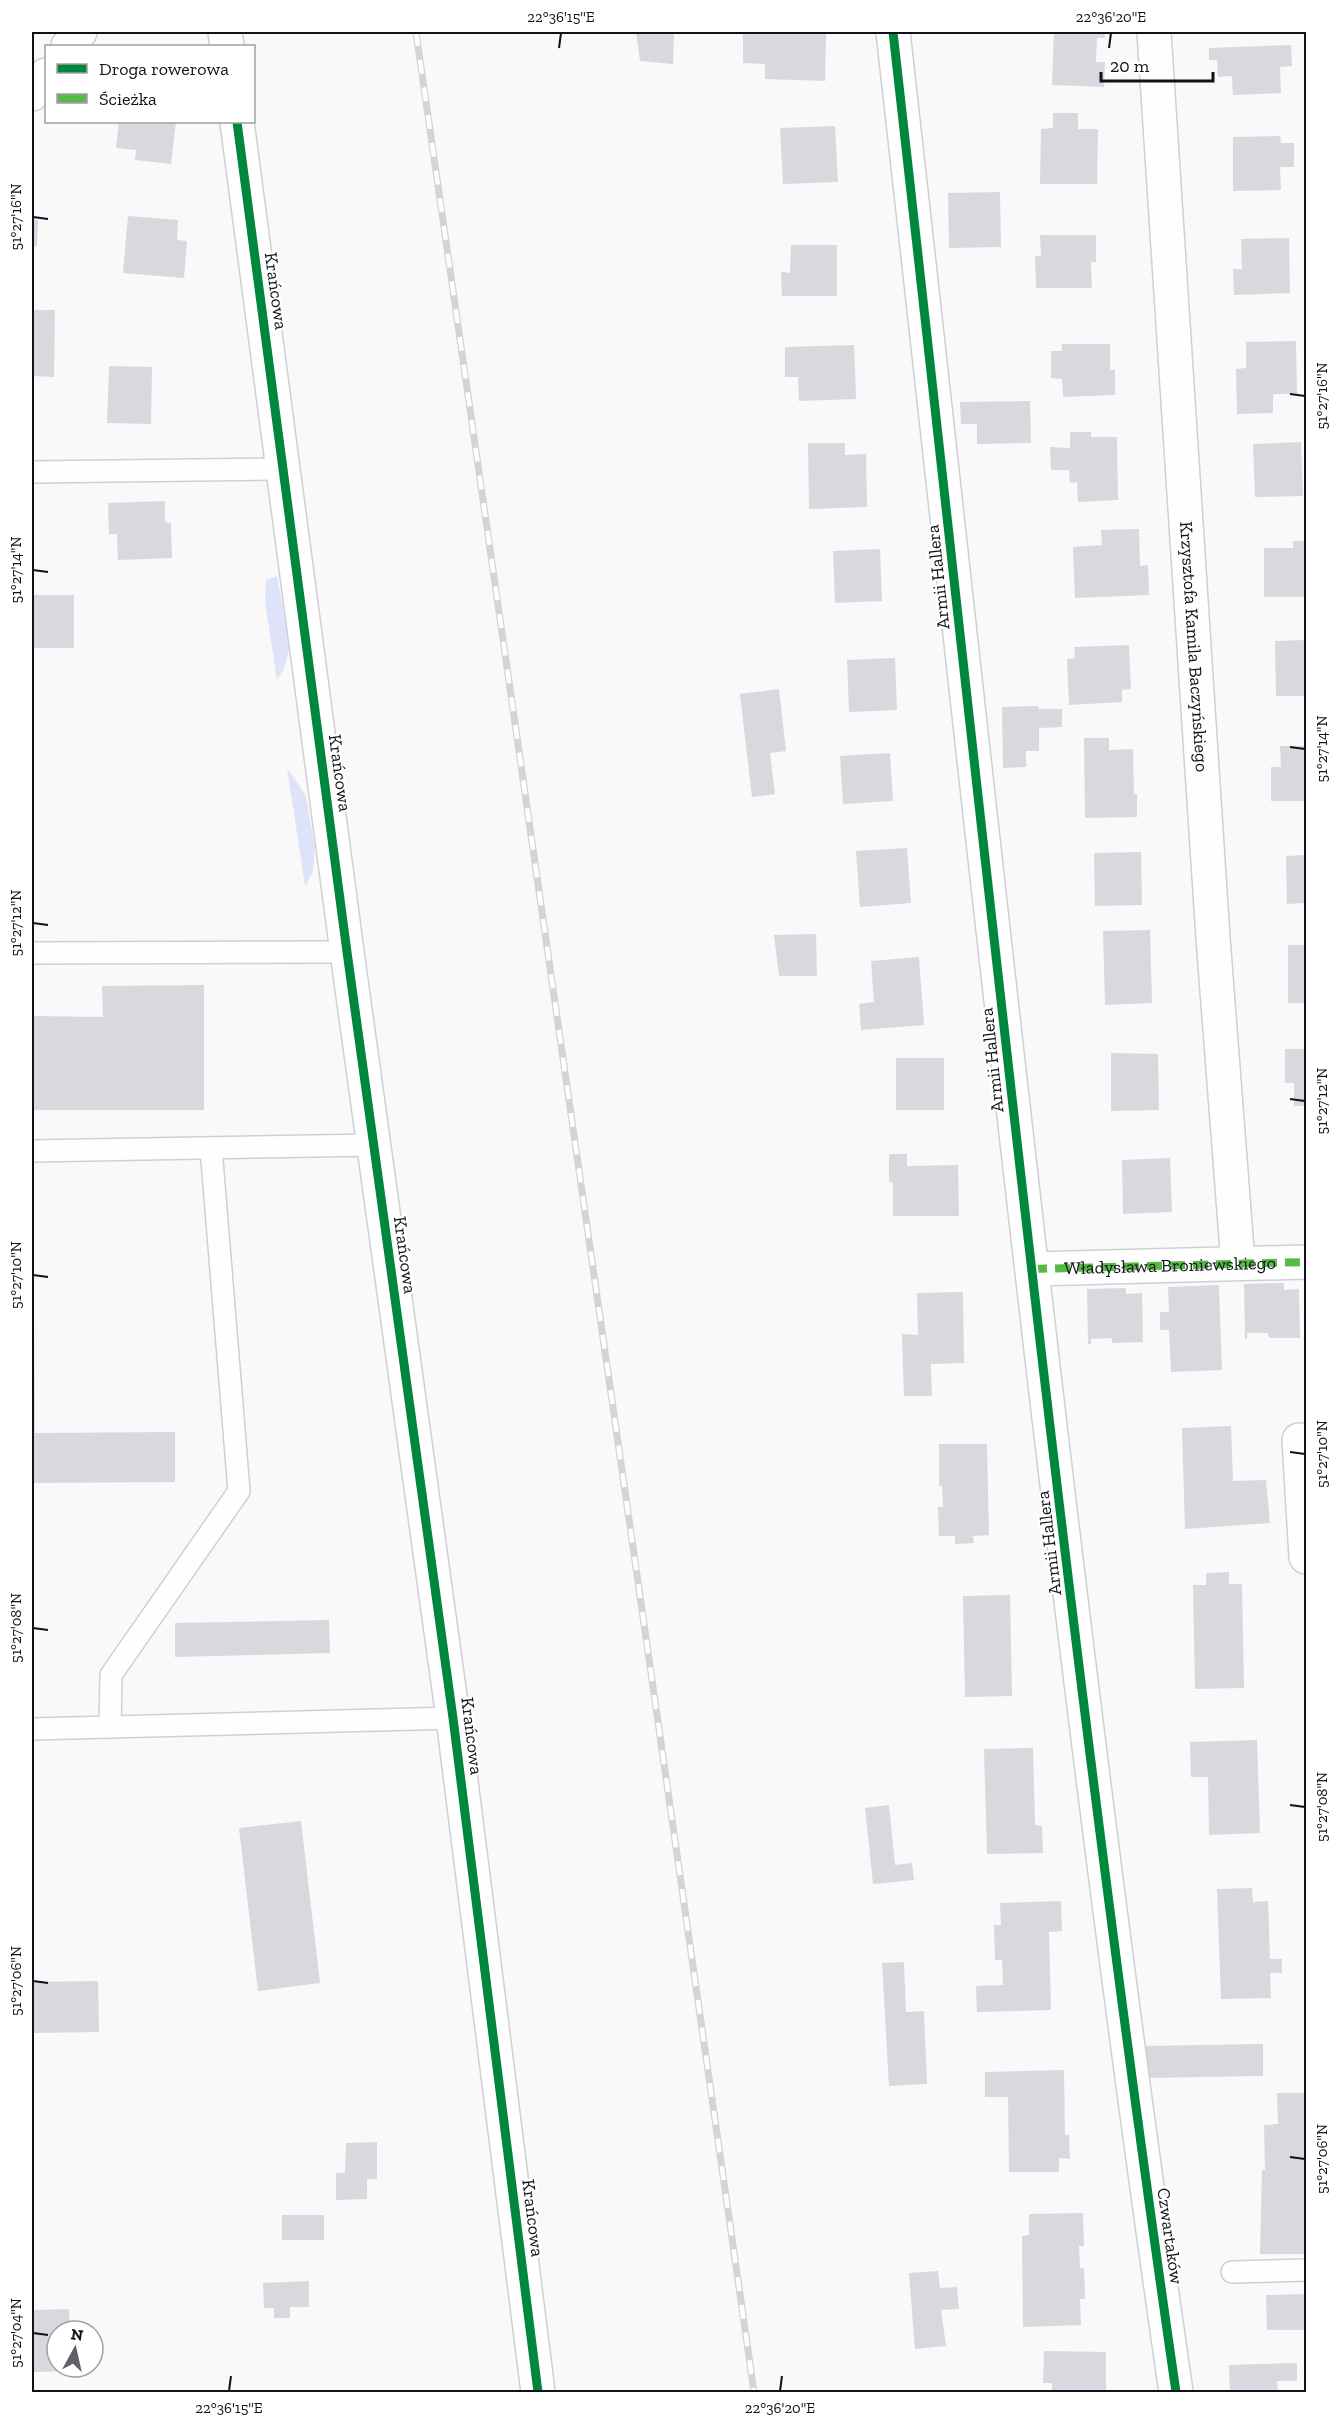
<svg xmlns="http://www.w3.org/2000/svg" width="1338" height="2424" font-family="'Zilla Slab',serif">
<rect width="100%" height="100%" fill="#f9f9f9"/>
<g fill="#dee3fa">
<path d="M277,576L290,647L284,668L277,680L265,602L266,580Z"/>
<path d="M287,768L306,796L315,848L313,872L305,886Z"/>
</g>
<g fill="#d8d9df">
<path d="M636,32H674L673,64L640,61Z"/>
<path d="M743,32H826L825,81L765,79V64L743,63Z"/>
<path d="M1054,32H1105V38H1097L1096,62H1105L1104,87L1052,85Z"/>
<path d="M1291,45L1292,66L1280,67L1281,93L1233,95L1232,76L1218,77L1217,60H1209V48Z"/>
<path d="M1053,113H1078V129H1098L1097,184H1040L1041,129L1053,128Z"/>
<path d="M119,122H176L171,164L135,160L136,150L116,148Z"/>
<path d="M835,126L838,182L783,184L780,128Z"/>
<path d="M1280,136L1281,143H1294V167H1280L1281,190L1233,191V137Z"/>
<path d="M1000,192L1001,247L949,248L948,193Z"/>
<path d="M128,216L178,220L177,240L187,241L184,278L123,273Z"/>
<path d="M32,219L38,220L37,246H32Z"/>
<path d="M1040,235H1096V262H1091L1092,288H1036L1035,256H1041Z"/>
<path d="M1289,238L1290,293L1234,295L1233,269H1242L1241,239Z"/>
<path d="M791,245H837V296H782L781,272L790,273Z"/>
<path d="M32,310H55L54,377L32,376Z"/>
<path d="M1296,341L1297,394H1273V413L1237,414L1236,369L1246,368V342Z"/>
<path d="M1062,344H1110V370H1115V395L1063,397L1062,379L1051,378V351H1062Z"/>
<path d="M854,345L856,399L799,401L798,377H785V347Z"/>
<path d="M109,366L152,367L151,424L107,423Z"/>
<path d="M1030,401L1031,443L977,444V424H961L960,402Z"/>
<path d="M1070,432H1091V437H1117L1118,500L1078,502L1077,482L1070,483L1069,470H1051L1050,447L1070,448Z"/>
<path d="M1301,442L1303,496L1255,497L1253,444Z"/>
<path d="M808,443H845V455L866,454L867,507L809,509Z"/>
<path d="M165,501V522L171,523L172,558L118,560L117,534H109L108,503Z"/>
<path d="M1139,529L1140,566L1148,565L1149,595L1075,598L1073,547L1102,545L1101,530Z"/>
<path d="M1293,541H1306V597H1264V548H1293Z"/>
<path d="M880,549L882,601L835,603L833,551Z"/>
<rect x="32" y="595" width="42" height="53"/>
<path d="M1306,640V696H1276L1275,641Z"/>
<path d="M1129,645L1131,689L1122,690V702L1069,705L1067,659L1075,658L1074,647Z"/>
<path d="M895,658L897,710L849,712L847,660Z"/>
<path d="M779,689L786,751L770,753L775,794L752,797L740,694Z"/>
<path d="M1038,706L1039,709H1062V727L1039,728V751H1026V767L1003,768L1002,707Z"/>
<path d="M1084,738H1109V750L1133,749L1134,794H1137V817L1085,818Z"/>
<path d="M1280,746H1306V801H1271V767H1281Z"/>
<path d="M890,753L893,801L843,804L840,756Z"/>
<path d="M907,848L911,903L860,907L856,851Z"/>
<path d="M1141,852L1142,905L1095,906L1094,853Z"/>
<path d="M1306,855V903L1287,904L1286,856Z"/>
<path d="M1150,930L1152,1003L1105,1005L1103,931Z"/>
<path d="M816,934L817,976H779L774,935Z"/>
<rect x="1288" y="945" width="18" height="58"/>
<path d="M919,957L924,1025L861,1030L859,1004L874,1002L871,961Z"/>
<path d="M204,985V1110H32V1016L103,1017L102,986Z"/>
<path d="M1285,1049H1306V1106H1294V1083H1285Z"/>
<path d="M1111,1053L1158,1054L1159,1110L1111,1111Z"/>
<rect x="896" y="1058" width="48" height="52"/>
<path d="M889,1154H907V1166L958,1165L959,1216H893V1183L889,1182Z"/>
<path d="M1170,1158L1172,1212L1123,1214L1122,1160Z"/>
<path d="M1284,1283V1290L1299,1289L1300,1338H1269L1268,1333H1247V1339H1245L1244,1284Z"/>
<path d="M1219,1285L1222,1370L1171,1372L1169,1330H1160V1312H1169L1168,1287Z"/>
<path d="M1126,1288V1294L1142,1293L1143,1342L1112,1343V1338L1091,1339V1344H1088L1087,1289Z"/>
<path d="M963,1292L964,1363L931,1364L932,1396H904L902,1334L918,1335L917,1293Z"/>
<path d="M32,1319H34L35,1433L175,1432V1482L32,1483Z"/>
<path d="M1231,1426L1233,1481L1266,1480L1270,1523L1185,1529L1182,1428Z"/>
<path d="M939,1444H987L989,1535L973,1536L974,1543L955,1544V1536H939L938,1507H943L942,1486H939Z"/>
<path d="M1229,1572V1584H1242L1244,1688L1195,1689L1193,1585H1206V1573Z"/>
<path d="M1010,1595L1012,1696L965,1697L963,1596Z"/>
<path d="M329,1620L330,1653L175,1657V1623Z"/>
<path d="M1257,1740L1260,1833L1209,1835L1208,1777H1191L1190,1742Z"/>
<path d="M1033,1748L1035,1825L1042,1826L1043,1853L987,1854L984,1749Z"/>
<path d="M889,1805L895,1865L912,1863L914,1880L873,1884L865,1808Z"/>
<path d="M301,1821L320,1983L258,1991L239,1828Z"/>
<path d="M1252,1888L1253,1902L1268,1901L1270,1959H1282V1973H1270L1271,1998L1221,1999L1217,1889Z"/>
<path d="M1061,1901L1062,1931L1049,1932L1051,2010L977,2012L976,1986L1003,1985L1002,1960H995L994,1925H1001L1000,1903Z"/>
<path d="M904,1962L906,2012L924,2011L927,2084L889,2086L882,1963Z"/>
<path d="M98,1981L99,2032L32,2033V1982Z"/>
<path d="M1263,2044V2076L1145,2078L1144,2046Z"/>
<path d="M1064,2070L1065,2135H1069L1070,2159L1059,2158V2172H1009L1008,2097H985V2072Z"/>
<path d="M1277,2093H1306V2254H1260L1262,2170H1265L1264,2125L1278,2124Z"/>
<path d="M377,2142V2179H367V2199L336,2200V2173H345L346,2143Z"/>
<path d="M1083,2213L1084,2246H1079L1080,2268H1084L1085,2299H1080L1081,2325L1023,2327L1022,2236L1029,2235V2214Z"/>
<rect x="282" y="2215" width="42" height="25"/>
<path d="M938,2271L940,2288L957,2287L959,2309L941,2310L946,2346L915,2349L909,2273Z"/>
<path d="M309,2281V2307H290V2318H274V2308H264L263,2283Z"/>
<path d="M1306,2294V2330H1267L1266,2295Z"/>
<path d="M69,2309L70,2331H57V2367H70V2371L32,2372V2310Z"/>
<path d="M1044,2351L1106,2352V2392H1052V2383H1043Z"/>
<path d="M1297,2363V2381H1277L1278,2392H1230L1229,2365Z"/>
</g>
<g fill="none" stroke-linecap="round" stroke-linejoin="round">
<g stroke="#cfd0d6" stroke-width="24">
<g id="service">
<path d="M32,472L283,469"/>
<path d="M32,953L347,952"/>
<path d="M32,1151L374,1145"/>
<path d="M110,1727L111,1675L239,1491L211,1148"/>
<path d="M32,1729L453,1718"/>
<path d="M1232,2272L1306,2270"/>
</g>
</g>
<g stroke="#cfd0d6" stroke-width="36">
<g id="minor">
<path d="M893,32C982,819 1062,1608 1176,2392"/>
<path id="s1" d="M1154,32L1213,938L1238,1263"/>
<path d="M68,46L80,32"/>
<path d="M32,94L46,75"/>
<path id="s2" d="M1032,1269L1306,1262"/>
<path d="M1299,1440L1306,1557"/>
</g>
</g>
<g stroke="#cfd0d6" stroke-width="36">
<g id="tertiary">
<path d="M225,32L227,46"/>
<path d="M237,122L347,952L453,1718L538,2392"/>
</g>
</g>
<use href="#service" stroke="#fefefe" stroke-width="21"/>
<use href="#minor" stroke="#fefefe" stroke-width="33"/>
<use href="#tertiary" stroke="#fefefe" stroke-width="33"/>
<g stroke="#d4d4d4" stroke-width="7">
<path id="rail" d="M416,32L754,2392"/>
</g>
<use href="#rail" stroke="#fff" stroke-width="4.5" stroke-dasharray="14" stroke-linecap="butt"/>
<path stroke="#58b947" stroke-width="8" stroke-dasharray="15 8" stroke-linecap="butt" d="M1032,1269L1306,1262"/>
<g stroke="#fff" stroke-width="13">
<g id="cycleway">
<path d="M893,32C982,819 1062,1608 1176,2392"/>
<path d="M237,122L347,952L453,1718L538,2392"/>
</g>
</g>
<use href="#cycleway" stroke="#00873e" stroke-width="9"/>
</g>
<path fill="none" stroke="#0f111b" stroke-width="2" d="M559,48L561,33M1109,48L1111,33M33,217L48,219M1290,394L1305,396M33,570L48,572M1290,747L1305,749M33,923L48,925M1290,1099L1305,1101M33,1275L48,1277M1290,1452L1305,1454M33,1628L48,1630M1290,1805L1305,1807M33,1981L48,1983M1290,2157L1305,2159M33,2333L48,2335M229,2391L231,2376M780,2391L782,2376"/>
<g text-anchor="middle" stroke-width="4.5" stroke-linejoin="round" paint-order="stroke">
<g font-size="18" fill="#0f111b" stroke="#fff">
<text transform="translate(276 291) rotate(82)" y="6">Krańcowa</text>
<text transform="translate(938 577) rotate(-96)" y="6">Armii Hallera</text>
<text dy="6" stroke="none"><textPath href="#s1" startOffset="616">Krzysztofa Kamila Baczyńskiego</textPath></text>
<text transform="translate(340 773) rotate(82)" y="6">Krańcowa</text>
<text transform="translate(992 1060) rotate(-96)" y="6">Armii Hallera</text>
<text transform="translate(405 1255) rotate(82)" y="6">Krańcowa</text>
<text dy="6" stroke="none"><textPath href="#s2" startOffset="138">Władysława Broniewskiego</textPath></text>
<text transform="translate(1049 1543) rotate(-97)" y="6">Armii Hallera</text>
<text transform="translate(472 1736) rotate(83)" y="6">Krańcowa</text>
<text transform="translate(533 2218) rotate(83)" y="6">Krańcowa</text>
<text transform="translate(1170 2236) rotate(82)" y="6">Czwartaków</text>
</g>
</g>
<rect width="1338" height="2424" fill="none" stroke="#ffffff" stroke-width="66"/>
<rect x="45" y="45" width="210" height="78" fill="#ffffff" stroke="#9fa0a4" stroke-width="1.5"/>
<rect x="57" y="64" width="30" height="9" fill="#00873e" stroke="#9fa0a4" stroke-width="1.5"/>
<text x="99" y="75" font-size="18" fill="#0f111b">Droga rowerowa</text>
<rect x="57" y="94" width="30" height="9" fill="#58b947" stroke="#9fa0a4" stroke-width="1.5"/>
<text x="99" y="105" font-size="18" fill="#0f111b">Ścieżka</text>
<g transform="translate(75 2349) rotate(8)"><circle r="28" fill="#ffffff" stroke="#9fa0a4" stroke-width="1.5"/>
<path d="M0-4.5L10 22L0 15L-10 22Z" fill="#616269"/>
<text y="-9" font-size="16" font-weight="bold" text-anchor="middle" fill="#0f111b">N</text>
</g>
<path d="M1101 72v9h112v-9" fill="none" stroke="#0f111b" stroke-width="3"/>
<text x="1110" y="72" font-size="18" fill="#0f111b" stroke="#ffffff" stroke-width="4.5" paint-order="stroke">20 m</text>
<rect x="33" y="33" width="1272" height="2358" fill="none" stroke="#0f111b" stroke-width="2"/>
<g font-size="15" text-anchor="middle" fill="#0f111b">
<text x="561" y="22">22°36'15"E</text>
<text x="1111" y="22">22°36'20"E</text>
<text transform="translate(16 217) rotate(-90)" y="5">51°27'16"N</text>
<text transform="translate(1322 396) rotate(-90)" y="5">51°27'16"N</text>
<text transform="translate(16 570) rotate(-90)" y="5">51°27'14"N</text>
<text transform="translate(1322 749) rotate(-90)" y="5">51°27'14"N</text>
<text transform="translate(16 923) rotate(-90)" y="5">51°27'12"N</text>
<text transform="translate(1322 1101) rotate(-90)" y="5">51°27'12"N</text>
<text transform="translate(16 1275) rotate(-90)" y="5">51°27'10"N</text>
<text transform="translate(1322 1454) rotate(-90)" y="5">51°27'10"N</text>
<text transform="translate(16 1628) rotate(-90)" y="5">51°27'08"N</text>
<text transform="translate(1322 1807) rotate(-90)" y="5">51°27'08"N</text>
<text transform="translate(16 1981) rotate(-90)" y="5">51°27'06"N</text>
<text transform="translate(1322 2159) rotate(-90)" y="5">51°27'06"N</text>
<text transform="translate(16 2333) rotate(-90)" y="5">51°27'04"N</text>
<text x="229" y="2413">22°36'15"E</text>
<text x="780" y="2413">22°36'20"E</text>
</g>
</svg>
